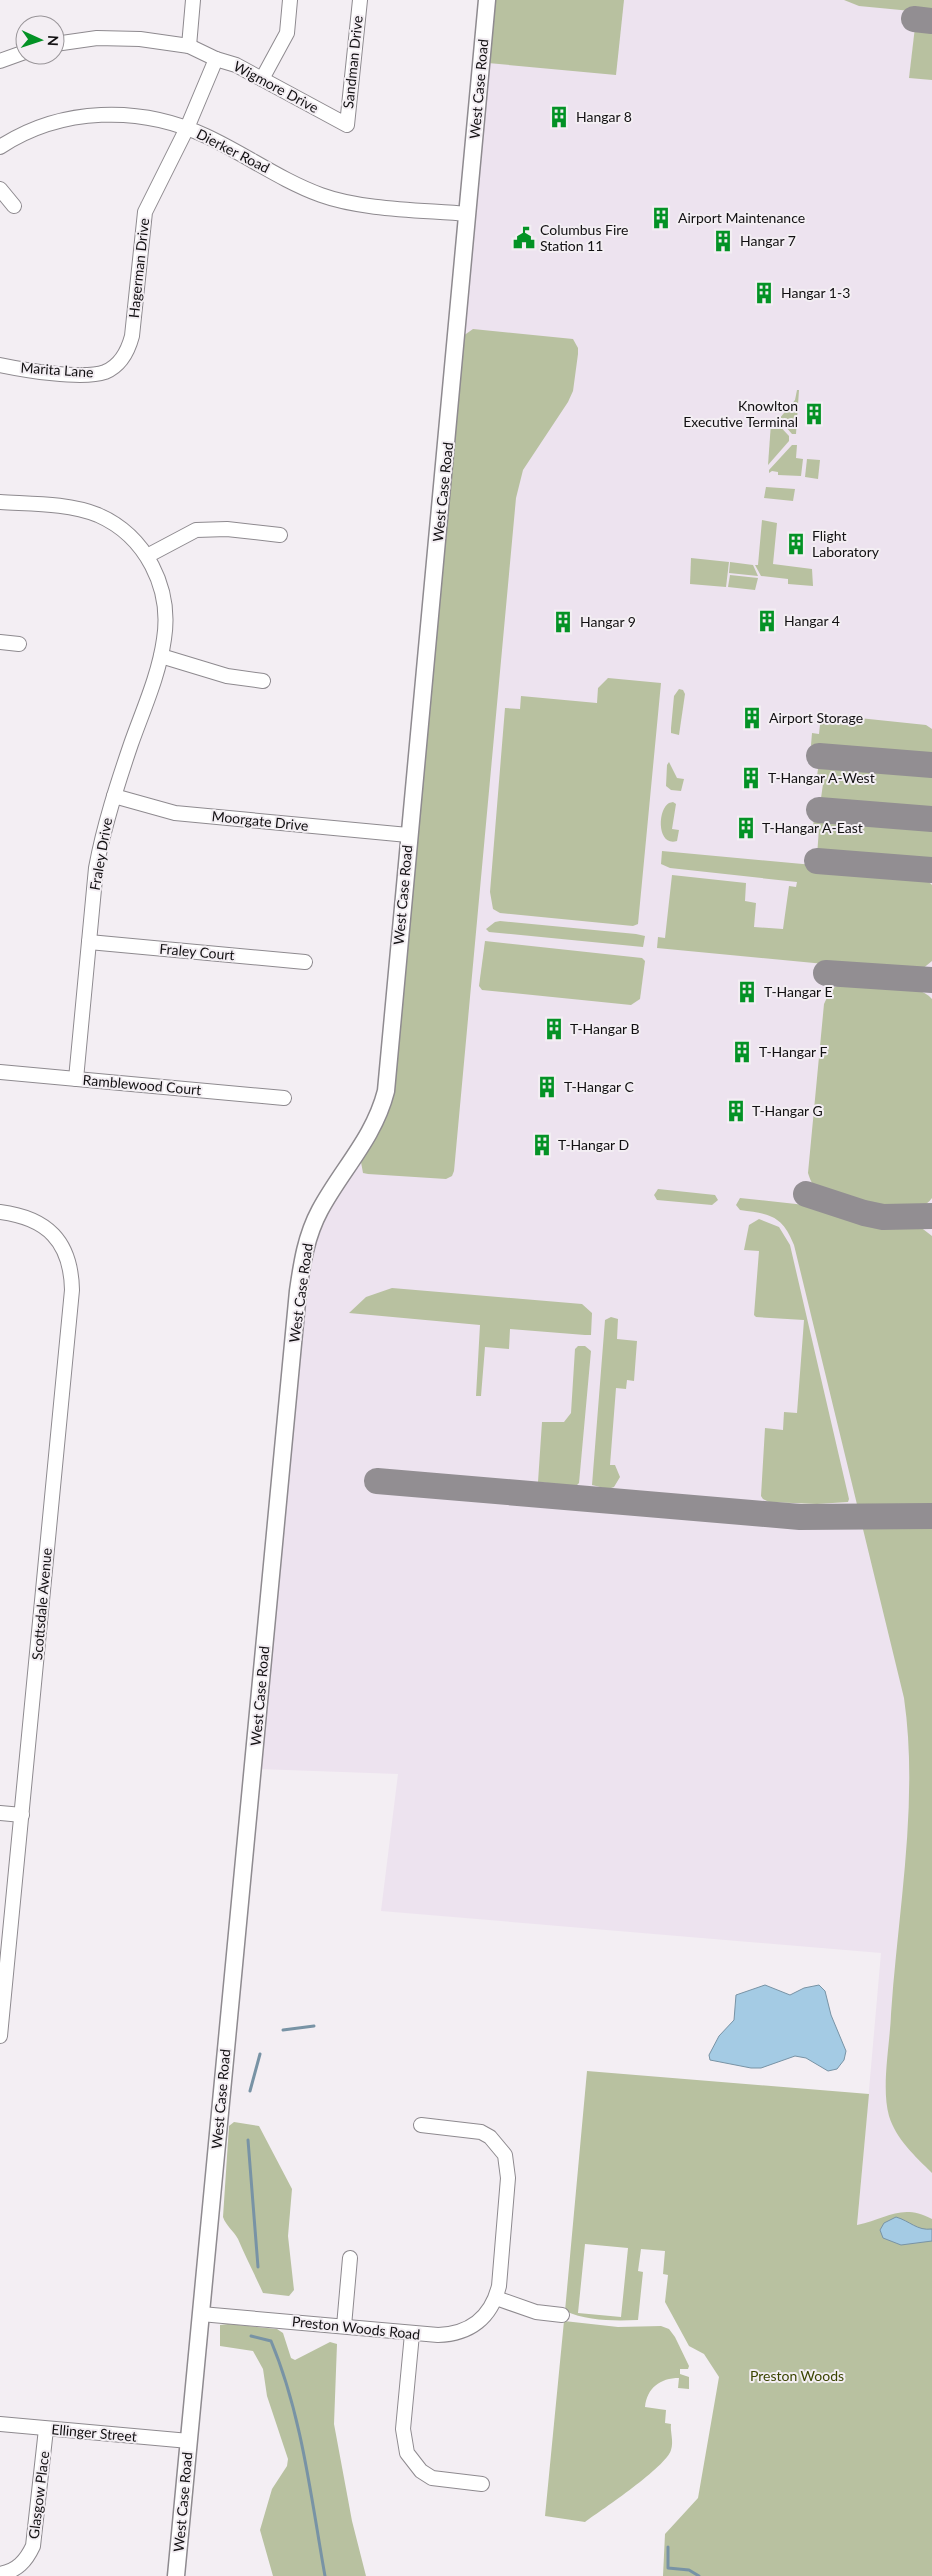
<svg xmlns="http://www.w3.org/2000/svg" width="932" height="2576" font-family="Lato,sans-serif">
<rect width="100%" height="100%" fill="#f3eef3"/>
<path fill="#ede3ef" d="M494,0H932V2353L849,2318L881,1953L381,1911L398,1774L258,1769L306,1269L320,1222L361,1162L376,1135Z"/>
<g fill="#b8c1a0" fill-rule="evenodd">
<path d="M494,0H624L616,75L488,63Z"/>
<path d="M844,0H932V13L859,6Z"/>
<path d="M915,27L932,29V80L909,78Z"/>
<path d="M473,329L573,339L578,348V354L573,391L568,402L523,470L516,498L454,1171L452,1176L446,1179L368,1174L363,1173L361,1162L376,1135L463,336Z"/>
<path d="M797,390H799L796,434H792L779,419L795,400Z"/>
<path d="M775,421L789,436V441L768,465L771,423Z"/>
<path d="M792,445H797L796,458L803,459L801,476L778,475V472L772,471L769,473V470Z"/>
<path d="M807,459L820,460L818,479L805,477Z"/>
<path d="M766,487L795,489L793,501L764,498Z"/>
<path d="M762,520L777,523L773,564L812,569L813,586L788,584V579L761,576L755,565H758Z"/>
<path d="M691,558L729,562L726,587L690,584Z"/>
<path d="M730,562L753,565L758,576L729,573Z"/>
<path d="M730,575L758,578L755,590L728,587Z"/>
<path d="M608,678L661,683L638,924L633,926L500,913L493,909L490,892L505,708L520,709L521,696L597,703L598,688Z"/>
<path d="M679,689L683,690L685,694L679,735L671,733V728L674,696Z"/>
<path d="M821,714L926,725L932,729V753L921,758L813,750L811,745L812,733L819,734Z"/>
<path d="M669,762L677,778L684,779L681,791L671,790L666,786L667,765Z"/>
<path d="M819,762L928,772L932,776V809L926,813H915L820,805L824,777L817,776Z"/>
<path d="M673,802L676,804L672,829L679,830L677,841C657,847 657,810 669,803Z"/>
<path d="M817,815L926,825L932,830V860L927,864L917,865L817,856L819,828L813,827L814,818Z"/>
<path d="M662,851L922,875L932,885V961L921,970L908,972L657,948L658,937L665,938L672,875L746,883L745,901L756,903L754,927L783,929L789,886L796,887L797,882L670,868L661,864Z"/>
<path d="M500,921L636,934L645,936L643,947L489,932L486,929L495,922Z"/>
<path d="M485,941L642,958L645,961L640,999L631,1005L482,990L479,986Z"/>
<path d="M845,982C868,984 917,981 932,999V1198C915,1222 862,1205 839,1197C833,1195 823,1193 817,1189C812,1185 810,1179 808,1173L824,1004L831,989Z"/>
<path d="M658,1189L715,1195L718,1200L712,1205L657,1200L654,1195Z"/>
<path d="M740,1198L805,1205L877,1225L919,1226L932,1236V2173C915,2156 896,2139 889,2116C881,2088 890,2044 891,2014C898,1910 919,1802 904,1698L794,1245C782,1215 770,1214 740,1210L736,1205Z"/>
<path d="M759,1219L779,1227L790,1245L849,1499L848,1502L817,1504L769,1502L763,1499L761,1496L765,1428L783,1430L784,1412L797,1413L804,1320L756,1317L754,1315L759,1251L744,1250L749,1225Z"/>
<path d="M392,1288L582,1304L592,1313L591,1335H585L510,1329L509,1349L485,1347L481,1396H476L480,1325L349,1313L366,1297Z"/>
<path d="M611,1317L618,1319L617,1339L637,1341L634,1381L627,1380L626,1389L616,1388L610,1465H615L620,1477L614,1487L608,1489L592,1485L605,1320Z"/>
<path d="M578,1346H585L591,1351L579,1483L576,1486L538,1482L542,1422H564L571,1413L575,1349Z"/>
<path d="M587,2071L869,2094L857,2225C887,2219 901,2203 932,2219V2576H663L665,2534L698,2498L719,2377L704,2354L689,2346L665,2302L668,2275L663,2274L665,2251L641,2249L638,2271L643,2272L638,2320C614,2321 587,2321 565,2311ZM585,2244L628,2248L621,2317L578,2313Z"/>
<path d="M234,2122L259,2126L292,2189L288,2236L294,2290L289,2296L263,2293C255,2275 246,2258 238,2239C234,2231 226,2226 223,2217L229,2126Z"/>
<path d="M564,2321L618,2327L661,2326L669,2329L675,2337L689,2366L688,2369H680V2374L689,2377V2389L678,2388L679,2378C660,2378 647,2388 645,2407L666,2410L665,2423L671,2424C670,2432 674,2441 671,2450C666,2467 603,2509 585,2522L545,2516Z"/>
<path d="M228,2324L277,2329L283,2333L291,2358L295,2360L330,2342L337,2344L334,2424L352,2521L366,2576H273L260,2530L272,2489L287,2466L288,2459L267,2396L263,2369L253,2351L220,2346V2325Z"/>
</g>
<g fill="#a4cbe4" stroke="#7893a5">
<path d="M765,1985L790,1995L804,1988L819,1985L825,1991L831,2015L846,2051L844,2060L837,2069L828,2071L806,2058L795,2056L761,2068H751L710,2060L709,2055L719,2036L734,2020L736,1995Z"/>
<path d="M896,2217C910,2221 917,2231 932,2229V2241L901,2245L883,2238L880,2230L884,2223Z"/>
</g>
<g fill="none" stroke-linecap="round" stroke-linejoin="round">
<g stroke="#7893a5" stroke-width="3">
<path d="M283,2030L314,2026"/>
<path d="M250,2091L260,2054"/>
<path d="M248,2140L258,2267"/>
<path d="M251,2336L271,2341C302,2415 311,2498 325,2576"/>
<path d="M668,2547V2568L689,2570L699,2576"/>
</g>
<g stroke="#928e92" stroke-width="26">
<path d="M914,19L932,21"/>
<path d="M819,756L932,765"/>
<path d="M819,810L932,819"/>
<path d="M817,861L932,870"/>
<path d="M826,973L932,980"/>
<path d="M806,1194L864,1213L883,1217L932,1216"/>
<path d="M377,1481L800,1517L932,1516"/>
</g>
<g stroke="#8e8a8f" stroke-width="16">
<g id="minor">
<path d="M55,44L97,38L140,39L189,46L216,59L236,65L347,125L360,0"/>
<path d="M189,46L193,0"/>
<path d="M0,61L25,52"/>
<path d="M262,79L287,33L290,0"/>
<path d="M0,147C61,107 140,105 206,136C245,154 280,180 321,195C362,210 422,210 467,214"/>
<path d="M0,189L14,206"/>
<path d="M0,365C24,370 82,380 105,372C120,366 128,351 132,336L145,212L187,128L216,59"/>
<path d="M0,502C31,504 68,503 98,515C146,536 172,588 164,639C159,675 143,710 131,744C117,785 104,825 96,868L76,1079"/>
<path d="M147,556L196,530L227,529L280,535"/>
<path d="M0,642L19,644"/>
<path d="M161,656L227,676L263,681"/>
<path d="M114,796L175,813L408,835"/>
<path d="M89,942L305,962"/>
<path d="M0,1072L284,1098"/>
<path d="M0,1212C47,1218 71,1241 72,1290L0,2036"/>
<path d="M0,1813L22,1815"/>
<path d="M496,2298L536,2312L562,2315"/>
<path d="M201,2314L438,2335C470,2334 491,2318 499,2286L508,2178L505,2155L490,2137L481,2132L421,2125"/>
<path d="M344,2326L350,2258"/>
<path d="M412,2334L403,2429L407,2453L421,2471L432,2478L482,2484"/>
<path d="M0,2424L189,2441"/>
<path d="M0,2574C17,2571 26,2561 33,2546L46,2429"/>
</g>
</g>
<g stroke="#8e8a8f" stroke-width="19">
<path id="major" d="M176,2576L298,1291C302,1263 306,1236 320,1210C342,1169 374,1138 386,1091L487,0"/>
</g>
<use href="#minor" stroke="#fff" stroke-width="14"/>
<use href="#major" stroke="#fff" stroke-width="16"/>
</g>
<defs>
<g id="building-bare" transform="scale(1.725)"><path d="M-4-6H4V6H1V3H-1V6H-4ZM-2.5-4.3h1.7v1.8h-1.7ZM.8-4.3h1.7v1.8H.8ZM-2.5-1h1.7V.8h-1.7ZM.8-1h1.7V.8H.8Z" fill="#039225" stroke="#f3eef3" stroke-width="2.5" paint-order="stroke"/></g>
<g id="civic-bare" transform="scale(1.725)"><path d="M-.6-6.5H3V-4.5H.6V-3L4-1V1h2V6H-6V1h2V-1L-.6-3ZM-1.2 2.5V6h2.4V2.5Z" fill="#039225" stroke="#f3eef3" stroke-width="2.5" paint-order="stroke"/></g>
</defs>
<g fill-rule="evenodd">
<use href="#building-bare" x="559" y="117"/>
<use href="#building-bare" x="661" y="218"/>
<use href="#civic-bare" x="524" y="238"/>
<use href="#building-bare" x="723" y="241"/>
<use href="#building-bare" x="764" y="293"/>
<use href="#building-bare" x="814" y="414"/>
<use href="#building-bare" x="796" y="544"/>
<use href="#building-bare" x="767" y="621"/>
<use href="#building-bare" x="563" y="622"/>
<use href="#building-bare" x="752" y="718"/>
<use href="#building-bare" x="751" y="778"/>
<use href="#building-bare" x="746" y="828"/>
<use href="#building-bare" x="747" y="992"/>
<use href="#building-bare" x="554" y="1029"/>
<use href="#building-bare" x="742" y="1052"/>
<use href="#building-bare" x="547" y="1087"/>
<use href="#building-bare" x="736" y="1111"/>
<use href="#building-bare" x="542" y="1145"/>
</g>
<g text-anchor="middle" stroke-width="4" stroke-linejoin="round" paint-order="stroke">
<g font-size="14" fill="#121012" stroke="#f3eef3">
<text transform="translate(353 62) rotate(-84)" y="5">Sandman Drive</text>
<text transform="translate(276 87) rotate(28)" y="5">Wigmore Drive</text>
<text transform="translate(479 89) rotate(-85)" y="5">West Case Road</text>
<text transform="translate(233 151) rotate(27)" y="5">Dierker Road</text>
<text transform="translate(139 268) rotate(-84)" y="5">Hagerman Drive</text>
<text transform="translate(57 370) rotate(4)" y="5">Marita Lane</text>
<text transform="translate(443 492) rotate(-84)" y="5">West Case Road</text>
<text transform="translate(260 821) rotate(6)" y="5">Moorgate Drive</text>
<text transform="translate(101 854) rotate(-80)" y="5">Fraley Drive</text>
<text transform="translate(403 895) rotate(-85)" y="5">West Case Road</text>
<text transform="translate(197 952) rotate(5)" y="5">Fraley Court</text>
<text transform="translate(142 1085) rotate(5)" y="5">Ramblewood Court</text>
<text transform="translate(301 1293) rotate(-82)" y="5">West Case Road</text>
<text transform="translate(42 1604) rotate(-85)" y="5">Scottsdale Avenue</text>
<text transform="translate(260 1696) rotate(-85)" y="5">West Case Road</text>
<text transform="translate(221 2099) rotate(-85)" y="5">West Case Road</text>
<text transform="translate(356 2328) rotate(6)" y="5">Preston Woods Road</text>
<text transform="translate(94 2433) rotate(5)" y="5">Ellinger Street</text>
<text transform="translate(39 2495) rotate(-83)" y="5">Glasgow Place</text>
<text transform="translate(183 2502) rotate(-85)" y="5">West Case Road</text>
</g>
<g font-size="14" fill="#121012" stroke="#f3eef3" text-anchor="start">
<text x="576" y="122">Hangar 8</text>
<text x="678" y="223">Airport Maintenance</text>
<text x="540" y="235">Columbus Fire<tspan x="540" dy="16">Station 11</tspan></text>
<text x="740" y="246">Hangar 7</text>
<text x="781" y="298">Hangar 1-3</text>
<text x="798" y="411" text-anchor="end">Knowlton<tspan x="798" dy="16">Executive Terminal</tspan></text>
<text x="812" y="541">Flight<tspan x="812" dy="16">Laboratory</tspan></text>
<text x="784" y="626">Hangar 4</text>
<text x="580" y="627">Hangar 9</text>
<text x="769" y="723">Airport Storage</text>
<text x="768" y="783">T-Hangar A-West</text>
<text x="762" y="833">T-Hangar A-East</text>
<text x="764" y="997">T-Hangar E</text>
<text x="570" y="1034">T-Hangar B</text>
<text x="759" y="1057">T-Hangar F</text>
<text x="564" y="1092">T-Hangar C</text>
<text x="752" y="1116">T-Hangar G</text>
<text x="558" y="1150">T-Hangar D</text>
</g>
<g font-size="14" fill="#3b4502" stroke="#f3eef3">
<text x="797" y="2381">Preston Woods</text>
</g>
</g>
<g transform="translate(40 40) rotate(93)"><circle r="24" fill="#f3eef3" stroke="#999599"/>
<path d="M0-4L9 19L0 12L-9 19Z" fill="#039225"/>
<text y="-8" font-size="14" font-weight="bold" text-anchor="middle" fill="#121012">N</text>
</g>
</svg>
